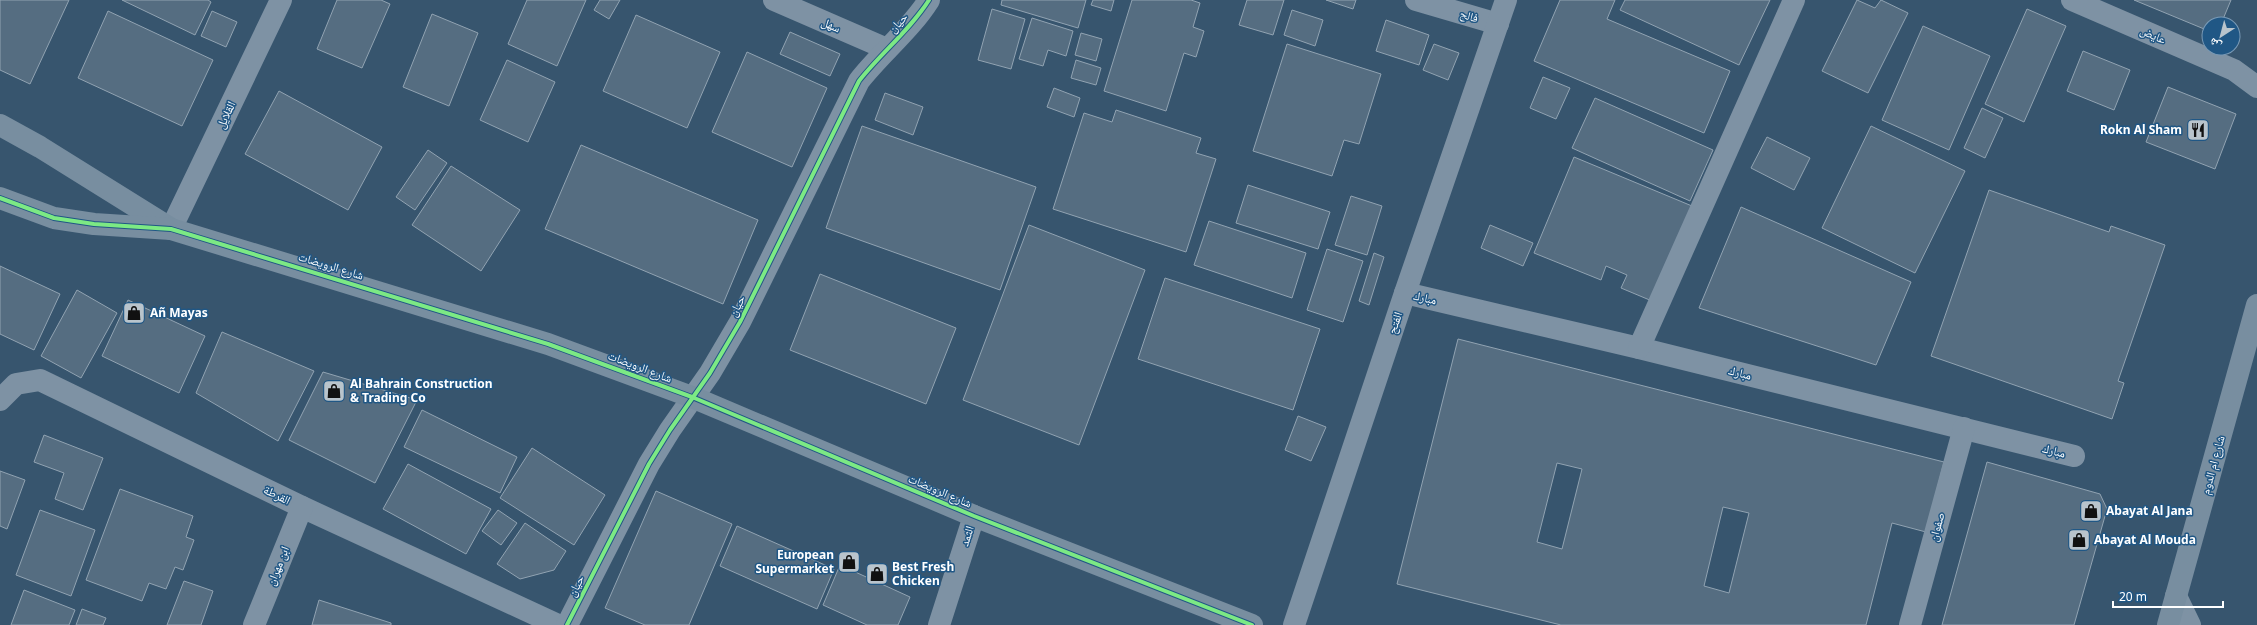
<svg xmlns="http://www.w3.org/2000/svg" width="2257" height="625" font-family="'Noto Sans','Noto Naskh Arabic',sans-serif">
<rect width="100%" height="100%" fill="#37556e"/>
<g fill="#556d81" stroke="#91a3b2" fill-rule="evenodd">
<path d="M0,0H69L30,84L0,70Z"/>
<path d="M122,0H208L211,2L195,35Z"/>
<path d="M337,0H381L390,4L362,68L317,49Z"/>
<path d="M527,0H586L557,66L508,44Z"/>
<path d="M600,0H620L609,19L594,10Z"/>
<path d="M1002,0H1086L1078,28L1001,5Z"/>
<path d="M1093,0H1114L1111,11L1091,5Z"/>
<path d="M1132,0H1191L1200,3L1193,27L1204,31L1196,57L1184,53L1166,111L1104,91Z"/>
<path d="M1247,0H1284L1273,35L1239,25Z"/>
<path d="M1326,0H1356L1353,9Z"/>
<path d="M1560,0H1615L1607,19L1730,71L1704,133L1534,61Z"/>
<path d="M1625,0H1770L1739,65L1620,10Z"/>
<path d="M1857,0L1875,8L1881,0L1908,13L1868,93L1822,71Z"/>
<path d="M2134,0H2231L2221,24H2209V31Z"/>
<path d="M992,9L1025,19L1011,69L978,60Z"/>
<path d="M2027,9L2066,26L2024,122L1985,104Z"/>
<path d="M1292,10L1323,20L1315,46L1284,35Z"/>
<path d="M108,11L213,60L182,126L78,78Z"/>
<path d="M212,11L237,22L226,47L201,36Z"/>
<path d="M432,14L478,33L449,106L403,87Z"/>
<path d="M636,15L720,52L687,128L603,91Z"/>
<path d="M1032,18L1073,31L1066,56L1048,50L1043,66L1019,59Z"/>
<path d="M1386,20L1429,35L1419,65L1376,51Z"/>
<path d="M1923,26L1990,56L1949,150L1882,120Z"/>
<path d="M790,32L840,54L830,76L780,54Z"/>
<path d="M1081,33L1102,39L1096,61L1075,55Z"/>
<path d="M1287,44L1381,74L1359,144L1344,140L1332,176L1253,151Z"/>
<path d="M1434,44L1459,53L1448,80L1423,70Z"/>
<path d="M2083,51L2130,70L2114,110L2067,91Z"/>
<path d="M747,52L827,88L792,167L712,132Z"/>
<path d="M507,60L555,82L528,142L480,120Z"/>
<path d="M1076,60L1101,68L1096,85L1071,78Z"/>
<path d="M1543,77L1570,88L1556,119L1530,108Z"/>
<path d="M2168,87L2236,114L2215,169L2146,142Z"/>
<path d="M1054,88L1080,98L1074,117L1047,107Z"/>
<path d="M279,91L382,147L348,210L245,154Z"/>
<path d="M885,93L923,107L913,135L875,120Z"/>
<path d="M1595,98L1713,150L1690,201L1572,148Z"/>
<path d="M1982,108L2003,118L1985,158L1964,148Z"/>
<path d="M1116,110L1201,138L1196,153L1216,159L1186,252L1053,209L1084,113L1112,122Z"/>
<path d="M862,126L1036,187L1000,290L826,228Z"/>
<path d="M1871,126L1965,171L1915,273L1822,228Z"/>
<path d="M1767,137L1810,158L1794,190L1751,168Z"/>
<path d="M581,145L758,220L723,304L545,229Z"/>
<path d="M428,150L447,163L415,210L396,197Z"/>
<path d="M1574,157L1692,206L1652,301L1621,288L1627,275L1606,266L1601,280L1534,253Z"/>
<path d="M451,166L520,210L481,271L412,225Z"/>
<path d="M1248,185L1330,212L1318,249L1236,223Z"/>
<path d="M1989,190L2109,232L2111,226L2165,245L2118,381L2124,383L2112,419L1931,356Z"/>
<path d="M1351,196L1382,206L1367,255L1335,245Z"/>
<path d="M1741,207L1911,282L1876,365L1699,308Z"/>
<path d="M1209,221L1306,253L1292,298L1194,265Z"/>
<path d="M1029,225L1145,270L1079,445L963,400Z"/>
<path d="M1490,225L1533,243L1523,266L1481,248Z"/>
<path d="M1327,249L1363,261L1343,322L1307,310Z"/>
<path d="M1374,253L1384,257L1369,305L1359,301Z"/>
<path d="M0,266L60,294L34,350L0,334Z"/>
<path d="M820,274L956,328L926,404L790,350Z"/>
<path d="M1165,278L1320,329L1293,410L1138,359Z"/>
<path d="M77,290L117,313L81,378L41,356Z"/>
<path d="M128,300L205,336L179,393L102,356Z"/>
<path d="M222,332L314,371L278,441L196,393Z"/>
<path d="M1458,339L1944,462L1926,532L1892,523L1866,625H1561L1397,584ZM1557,463L1582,469L1562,549L1537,542ZM1723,507L1749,513L1729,593L1704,586Z"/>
<path d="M323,372L417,400L375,483L289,440Z"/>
<path d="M422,410L517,457L500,493L404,447Z"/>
<path d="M1298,416L1326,427L1311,461L1285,450Z"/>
<path d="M44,435L103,458L83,510L55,499L64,473L34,462Z"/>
<path d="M532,448L605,495L574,545L500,498Z"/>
<path d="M1987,462L2100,494L2107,509L2074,625H1942Z"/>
<path d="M408,464L491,509L466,554L383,509Z"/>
<path d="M0,471L25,480L7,529L0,526Z"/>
<path d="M120,489L193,516L186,537L194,540L183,570L175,567L166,589L149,583L142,601L86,580Z"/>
<path d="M656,491L732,524L689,625H645L605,608Z"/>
<path d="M40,510L95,530L71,596L16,575Z"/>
<path d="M498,510L517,523L501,545L482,531Z"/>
<path d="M525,523L566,551L554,570L520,579L497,564Z"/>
<path d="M737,526L834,569L817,609L720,566Z"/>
<path d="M840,565L910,597L898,625H867L823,605Z"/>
<path d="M184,581L213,591L201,625H167Z"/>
<path d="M24,590L75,610L69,625H11Z"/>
<path d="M319,600L391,623V625H312Z"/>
<path d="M82,609L106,618L103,625H76Z"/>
</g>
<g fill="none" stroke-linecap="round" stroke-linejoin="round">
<g stroke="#7e92a4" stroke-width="22">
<path d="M774,0L887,49"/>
<path d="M1416,0L1498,24"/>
<path d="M2072,0L2234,70L2257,87"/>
<path d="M171,229L281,0"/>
<path d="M1405,293L1639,348L2074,456"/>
<path d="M1639,348L1794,0"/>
<path d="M0,400L16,384L40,380L302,507L558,625"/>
<path d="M2176,596L2190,625"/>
<path d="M254,625L302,507"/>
<path d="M567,625L649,464L670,430L710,373L740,322L859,81C881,53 910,30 929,0"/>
<path d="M939,625L974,516"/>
<path d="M1294,625L1405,293L1506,0"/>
<path d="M1910,625L1964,428"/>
</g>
<g stroke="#788ea0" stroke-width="22">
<path d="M0,125L40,147L170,228"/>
<path d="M0,198L54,218L94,224L171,229L548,344L692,397L974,516L1252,625"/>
<path d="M2168,625L2257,305"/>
</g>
<g stroke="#205785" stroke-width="6">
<g id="cycleway">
<path d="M0,198L54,218L94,224L171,229L548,344L692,397L974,516L1252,625"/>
<path d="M567,625L649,464L670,430L710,373L740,322L859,81C881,53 910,30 929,0"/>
</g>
</g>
<use href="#cycleway" stroke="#7ce984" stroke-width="4"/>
</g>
<defs>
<g id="restaurant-square" transform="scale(1.15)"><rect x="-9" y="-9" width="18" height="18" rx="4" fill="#b9c4cc" stroke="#205785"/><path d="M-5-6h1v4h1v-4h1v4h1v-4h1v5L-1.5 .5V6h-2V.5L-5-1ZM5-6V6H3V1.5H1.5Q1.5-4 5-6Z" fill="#111"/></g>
<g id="shop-square" transform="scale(1.15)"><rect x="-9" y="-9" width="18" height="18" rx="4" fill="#b9c4cc" stroke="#205785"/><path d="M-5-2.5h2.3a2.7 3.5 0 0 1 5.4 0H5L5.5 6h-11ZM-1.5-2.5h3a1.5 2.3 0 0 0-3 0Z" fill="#111"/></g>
</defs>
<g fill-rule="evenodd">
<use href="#restaurant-square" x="2198" y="130"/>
<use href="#shop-square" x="134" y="313"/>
<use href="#shop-square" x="334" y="391"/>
<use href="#shop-square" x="2091" y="511"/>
<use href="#shop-square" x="2079" y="540"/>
<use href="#shop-square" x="849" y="562"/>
<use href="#shop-square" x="877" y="574"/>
</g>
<g text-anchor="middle" stroke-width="3" stroke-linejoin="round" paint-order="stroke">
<g font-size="12" fill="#fff" stroke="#205785">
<text transform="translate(1469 16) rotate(17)" y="4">فالح</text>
<text transform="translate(898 23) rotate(-47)" y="4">حيان</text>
<text transform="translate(831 25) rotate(24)" y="4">سهل</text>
<text transform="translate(2153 35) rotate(24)" y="4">عايض</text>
<text transform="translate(226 115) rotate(-65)" y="4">القلايل</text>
<text transform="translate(331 266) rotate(17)" y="4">شارع الرويضات</text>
<text transform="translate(1425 298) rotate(13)" y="4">مبارك</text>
<text transform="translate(737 306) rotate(-63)" y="4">حيان</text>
<text transform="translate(1395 323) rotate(-72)" y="4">الفتح</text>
<text transform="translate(640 367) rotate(21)" y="4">شارع الرويضات</text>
<text transform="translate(1740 373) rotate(14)" y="4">مبارك</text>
<text transform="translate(2054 451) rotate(14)" y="4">مبارك</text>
<text transform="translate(2213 465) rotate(-75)" y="4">شارع ام الدوم</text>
<text transform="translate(940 491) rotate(23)" y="4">شارع الرويضات</text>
<text transform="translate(277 495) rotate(26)" y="4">القرطة</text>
<text transform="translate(1937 527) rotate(-75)" y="4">صفوان</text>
<text transform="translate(967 536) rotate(-72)" y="4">الثمد</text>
<text transform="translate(278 566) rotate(-68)" y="4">ابن مهران</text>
<text transform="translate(576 586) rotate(-63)" y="4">حيان</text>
</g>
<g font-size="12" font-weight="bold" fill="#fff" stroke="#205785" text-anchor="start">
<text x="2182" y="134" text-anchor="end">Rokn Al Sham</text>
<text x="150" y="317">Añ Mayas</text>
<text x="350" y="388">Al Bahrain Construction<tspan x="350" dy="14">&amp; Trading Co</tspan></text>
<text x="2106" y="515">Abayat Al Jana</text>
<text x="2094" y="544">Abayat Al Mouda</text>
<text x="834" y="559" text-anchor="end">European<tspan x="834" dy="14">Supermarket</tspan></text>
<text x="892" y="571">Best Fresh<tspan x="892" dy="14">Chicken</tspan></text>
</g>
</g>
<g transform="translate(2221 36) rotate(216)"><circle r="19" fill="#205785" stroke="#799ab6"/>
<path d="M0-3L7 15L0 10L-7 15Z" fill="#b9c4cc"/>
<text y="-6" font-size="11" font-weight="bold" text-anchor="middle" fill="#ffffff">ش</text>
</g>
<path d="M2113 601v6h110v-6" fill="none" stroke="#ffffff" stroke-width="2"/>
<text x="2119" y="601" font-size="12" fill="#ffffff" stroke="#205785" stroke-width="3" paint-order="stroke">20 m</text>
</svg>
